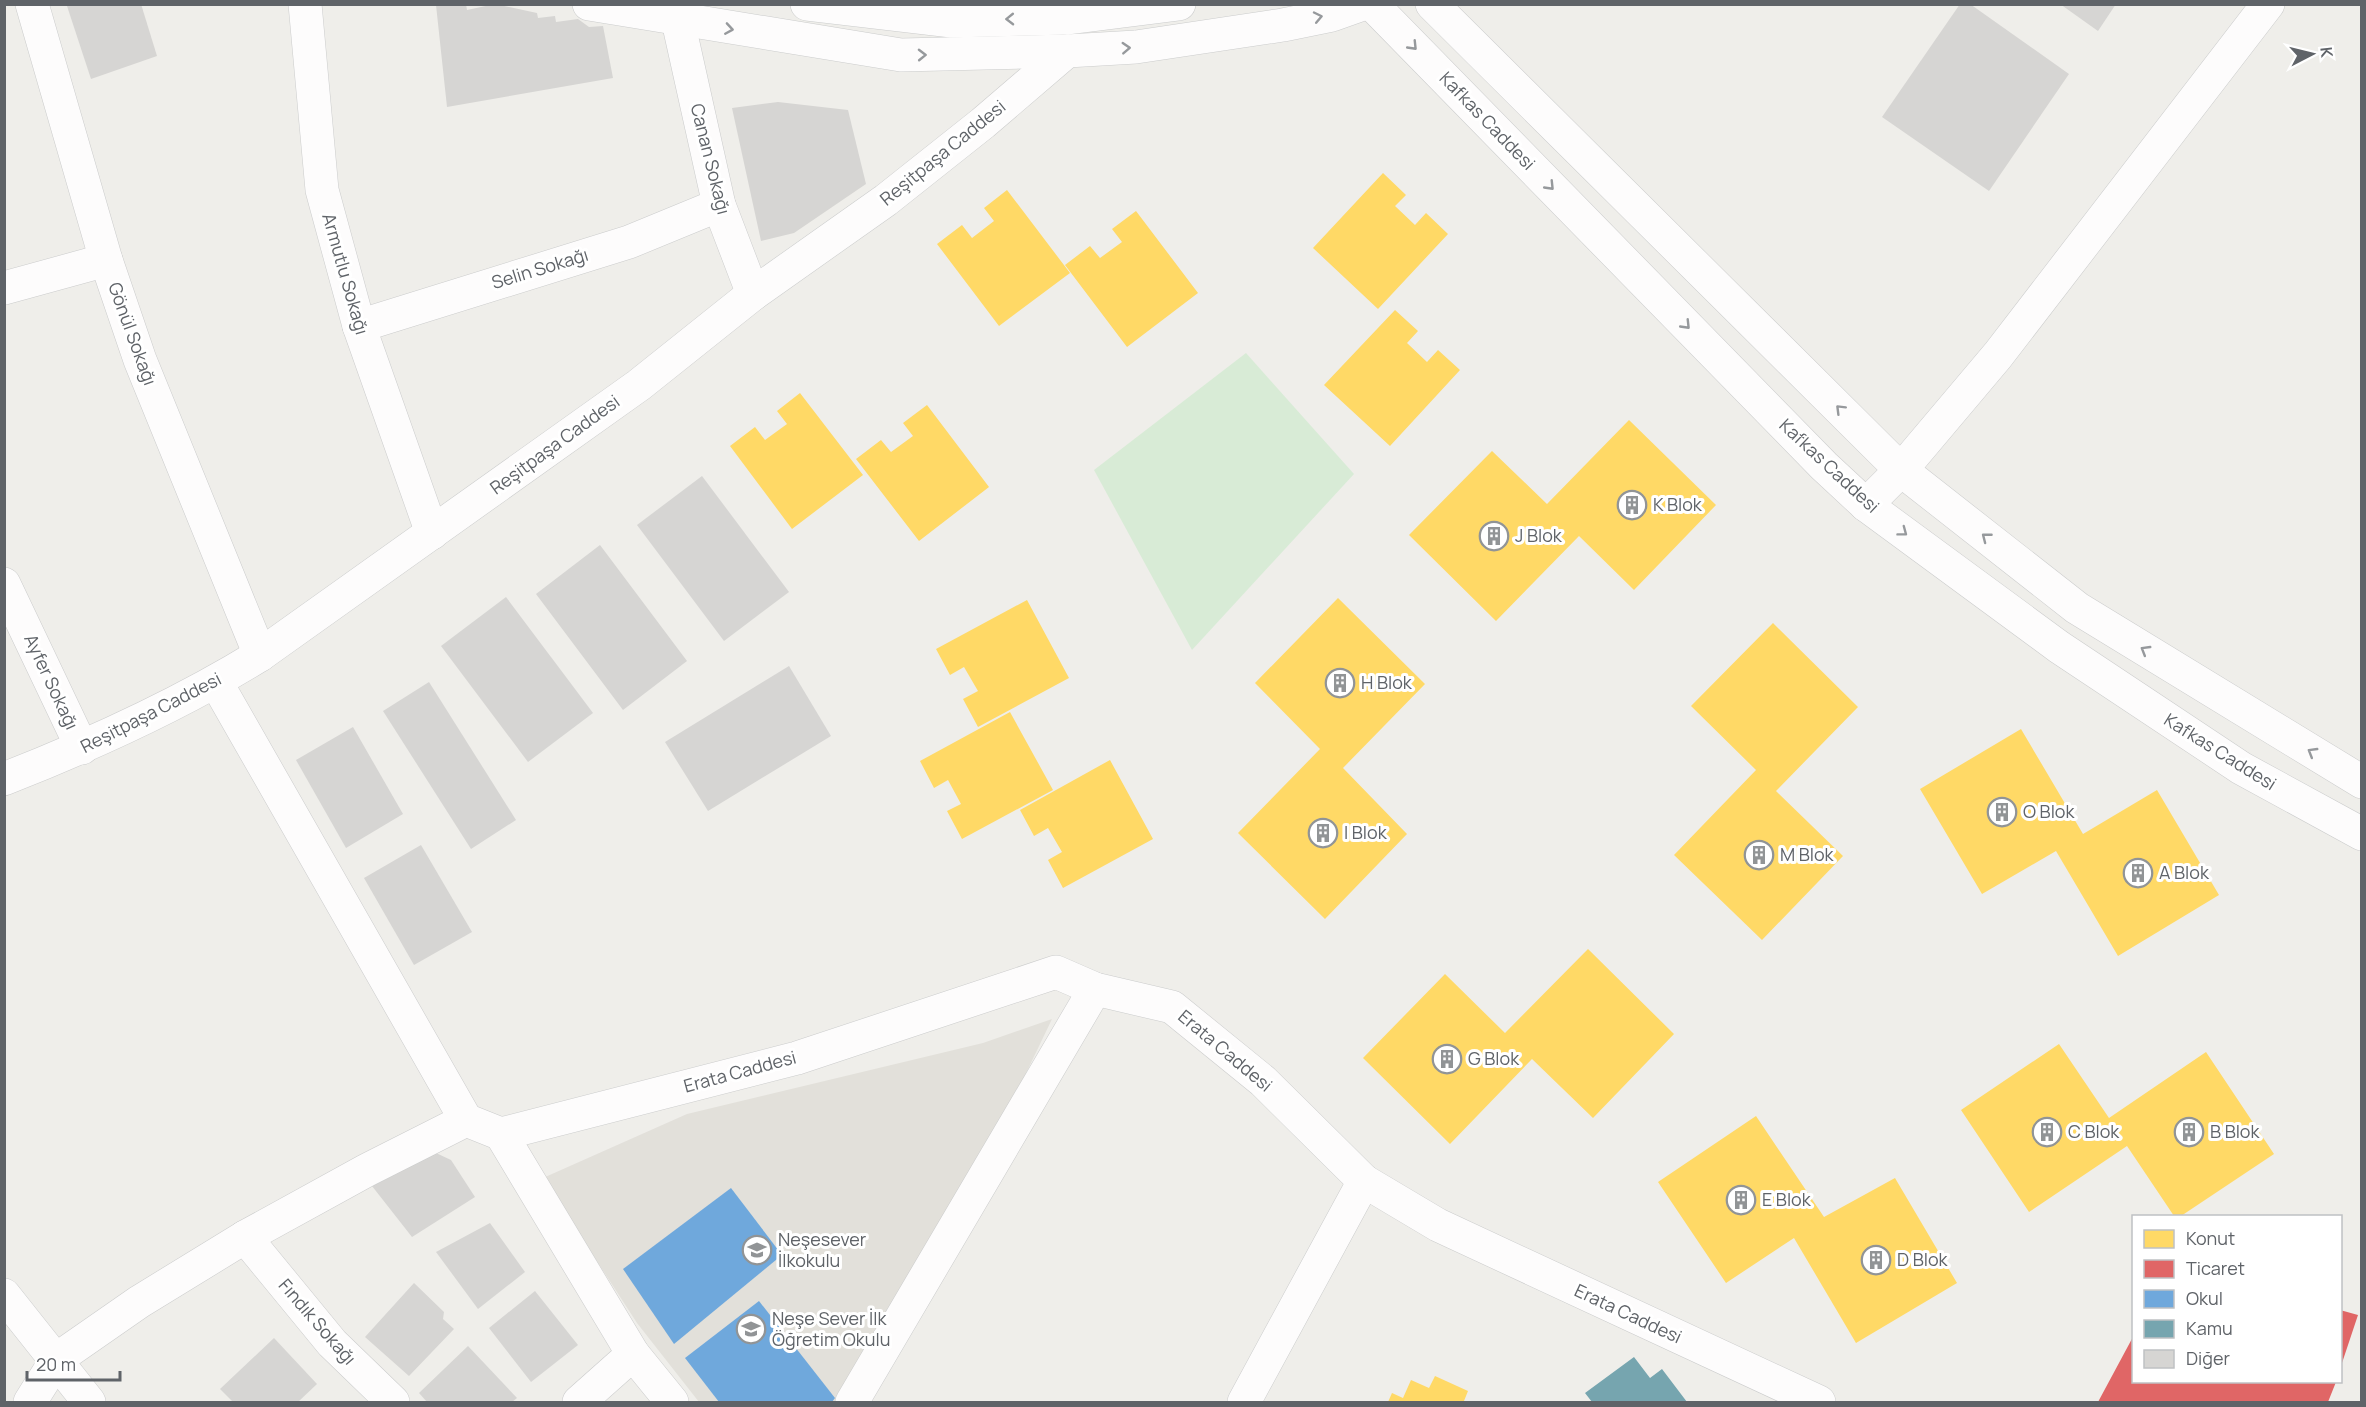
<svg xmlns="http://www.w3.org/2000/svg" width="2366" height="1407" font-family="Manrope,sans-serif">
<rect width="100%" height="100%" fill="#efeeea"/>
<path fill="#e2e0da" d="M1052,1019L1018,1090L836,1402H699L637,1323L543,1178L687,1114L983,1043Z"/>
<path fill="#d8ebd6" d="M1246,353L1354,474L1192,650L1094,470Z"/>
<g fill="#ffd966">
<path d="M1383,173L1406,195L1395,206L1415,225L1426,213L1448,234L1378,309L1313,248Z"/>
<path d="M1007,190L1070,273L999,326L937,244L962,225L972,238L994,221L984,208Z"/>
<path d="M1136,211L1198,293L1127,347L1065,265L1090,246L1100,258L1122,242L1112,229Z"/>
<path d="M1395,310L1418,331L1407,343L1427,362L1438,350L1460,370L1390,446L1324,385Z"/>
<path d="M800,393L863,475L792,529L730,446L755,427L765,440L787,424L777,411Z"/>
<path d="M927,405L989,487L919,541L856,459L881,440L891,452L913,436L903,423Z"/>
<path d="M1629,420L1716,505L1634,590L1579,536L1496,621L1409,535L1492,451L1547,504Z"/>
<path d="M1338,598L1425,684L1343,768L1407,834L1325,919L1238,833L1320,749L1255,683Z"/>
<path d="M1027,600L1069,678L978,727L963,699L978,691L964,667L950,675L936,649Z"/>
<path d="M1773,623L1858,707L1776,791L1843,856L1762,940L1674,855L1756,770L1691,706Z"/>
<path d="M1010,712L1053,790L962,839L947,811L961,804L948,780L934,788L920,761Z"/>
<path d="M2021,729L2083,834L2157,790L2219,895L2118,956L2056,851L1982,894L1920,789Z"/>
<path d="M1110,760L1153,839L1063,888L1048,860L1062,852L1048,828L1034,836L1020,810Z"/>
<path d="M1588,949L1674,1034L1593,1118L1532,1059L1450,1144L1363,1058L1445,974L1505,1033Z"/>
<path d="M2059,1044L2109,1118L2206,1052L2274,1154L2181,1216H2174L2127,1146L2029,1212L1961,1110Z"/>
<path d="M1756,1116L1824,1217L1895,1178L1957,1283L1856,1343L1794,1238L1726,1283L1658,1182Z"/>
<path d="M1435,1376L1468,1391L1464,1401L1468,1402H1388L1392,1393L1403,1398L1411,1380L1429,1388Z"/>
</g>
<g fill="#e06666">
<path d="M2340,1310L2358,1315L2341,1366H2340Z"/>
<path d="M2134,1335V1382H2336L2328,1402H2098Z"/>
</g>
<g fill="#6fa8dc">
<path d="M731,1188L782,1255L674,1344L623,1269Z"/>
<path d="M759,1301L835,1398L832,1402H719L685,1358Z"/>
</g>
<path fill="#76a5af" d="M1634,1357L1650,1378L1662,1369L1687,1402H1592L1585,1393Z"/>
<g fill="#d6d5d3">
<path d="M70,4H141L157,56L91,79L67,6Z"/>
<path d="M466,4L467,10L495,4L537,13L538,18L555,16L556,22L578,19L589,27L603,26L613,78L447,107L436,5Z"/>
<path d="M1960,4H1970L2069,74L1989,191L1882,117Z"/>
<path d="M2060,4H2116L2098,31Z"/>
<path d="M778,102L848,110L866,184L794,233L761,241L732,108Z"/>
<path d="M702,476L789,592L724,641L637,525Z"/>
<path d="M600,545L687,661L623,710L536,594Z"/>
<path d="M506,597L593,713L528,762L441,646Z"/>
<path d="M789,666L831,736L708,811L665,742Z"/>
<path d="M429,682L516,820L471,849L383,711Z"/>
<path d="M353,727L403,814L346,848L296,760Z"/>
<path d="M421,845L472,932L414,965L364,878Z"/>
<path d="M436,1153L451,1160L475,1197L412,1237L372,1186Z"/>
<path d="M490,1223L525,1272L478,1309L436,1252Z"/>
<path d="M414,1283L444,1312L443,1319L454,1329L409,1376L365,1337Z"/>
<path d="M535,1291L578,1345L531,1382L489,1328Z"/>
<path d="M274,1338L317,1384L298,1402H233L220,1389Z"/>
<path d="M468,1346L517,1398L512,1402H427L419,1393Z"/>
</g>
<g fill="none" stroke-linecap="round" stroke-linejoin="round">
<g stroke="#cbcccc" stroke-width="34">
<g id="minor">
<path d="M32,4L106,260L140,360L260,655"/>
<path d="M305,4L322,190L359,326L432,533"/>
<path d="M589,4L901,55L1067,51L1136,47L1283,25L1332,15L1363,4"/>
<path d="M807,4L952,21L1068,18L1179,4"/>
<path d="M1372,4L1824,466L1866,505L2059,647L2241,768L2362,834"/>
<path d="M1432,4L1901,470L2077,608L2362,782"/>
<path d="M678,21L719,205L753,294"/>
<path d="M4,288L106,260"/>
<path d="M359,326L629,242L719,205"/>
<path d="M1866,505L1901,470L1998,355L2268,4"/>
<path d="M4,584L82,748"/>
<path d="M216,682L466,1120L501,1134L633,1354L672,1402"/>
<path d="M4,779C93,744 179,705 260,655L639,385L753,294L886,200L983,123L1067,51"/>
<path d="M501,1134L797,1058L1056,972L1095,989L1172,1007L1263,1081L1364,1181L1438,1225L1819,1402"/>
<path d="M245,1237L332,1343L393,1402"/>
<path d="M4,1295L89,1402"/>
<path d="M30,1402L57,1359L139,1302L245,1237L367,1170L466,1120"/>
<path d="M579,1402L633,1354"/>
<path d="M852,1402L1095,989"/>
<path d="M1244,1402L1364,1181"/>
</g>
</g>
<use href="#minor" stroke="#fdfcfc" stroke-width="33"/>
</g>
<defs><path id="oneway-chevron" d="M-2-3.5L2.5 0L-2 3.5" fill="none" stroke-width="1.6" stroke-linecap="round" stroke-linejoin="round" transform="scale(1.5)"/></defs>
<g stroke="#96999c">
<use href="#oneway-chevron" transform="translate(1318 17) rotate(-12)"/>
<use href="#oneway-chevron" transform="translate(1010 19) rotate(179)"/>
<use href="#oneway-chevron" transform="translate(729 29) rotate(9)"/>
<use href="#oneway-chevron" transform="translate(1413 46) rotate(46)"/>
<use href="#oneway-chevron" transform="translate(1126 48) rotate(-3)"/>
<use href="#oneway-chevron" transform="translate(922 55) rotate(-1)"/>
<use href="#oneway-chevron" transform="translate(1550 186) rotate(46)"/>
<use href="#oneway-chevron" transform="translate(1686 325) rotate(46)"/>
<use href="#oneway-chevron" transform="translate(1840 409) rotate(-135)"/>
<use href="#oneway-chevron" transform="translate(1903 532) rotate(37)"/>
<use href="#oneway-chevron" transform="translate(1986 537) rotate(-142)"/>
<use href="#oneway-chevron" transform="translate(2145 650) rotate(-149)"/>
<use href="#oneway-chevron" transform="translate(2312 752) rotate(-149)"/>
</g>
<defs>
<g id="building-ring" transform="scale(1.5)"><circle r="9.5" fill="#fff" stroke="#919496" stroke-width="1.5"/><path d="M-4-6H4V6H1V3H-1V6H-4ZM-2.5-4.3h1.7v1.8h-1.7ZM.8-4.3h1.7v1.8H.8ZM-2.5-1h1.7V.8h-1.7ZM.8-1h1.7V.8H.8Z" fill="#919496"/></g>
<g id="school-ring" transform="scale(1.5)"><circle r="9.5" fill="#fff" stroke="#919496" stroke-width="1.5"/><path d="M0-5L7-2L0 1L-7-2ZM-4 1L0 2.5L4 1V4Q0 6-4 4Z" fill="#919496"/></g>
</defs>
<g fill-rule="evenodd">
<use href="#building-ring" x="1632" y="505"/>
<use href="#building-ring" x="1494" y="536"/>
<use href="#building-ring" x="1340" y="683"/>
<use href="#building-ring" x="2002" y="812"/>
<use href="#building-ring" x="1323" y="833"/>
<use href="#building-ring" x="1759" y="855"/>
<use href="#building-ring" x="2138" y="873"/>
<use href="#building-ring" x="1447" y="1059"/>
<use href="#building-ring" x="2047" y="1132"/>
<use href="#building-ring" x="2189" y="1132"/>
<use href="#building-ring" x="1741" y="1200"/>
<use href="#school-ring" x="757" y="1250"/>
<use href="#building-ring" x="1876" y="1260"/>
<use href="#school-ring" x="751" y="1329"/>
</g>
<g text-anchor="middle" stroke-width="6" stroke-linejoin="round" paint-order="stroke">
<g font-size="18" fill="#5f6368" stroke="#fff">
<text transform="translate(1487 121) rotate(46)" y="6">Kafkas Caddesi</text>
<text transform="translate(943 153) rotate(-39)" y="6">Reşitpaşa Caddesi</text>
<text transform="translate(710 159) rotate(76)" y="6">Canan Sokağı</text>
<text transform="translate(540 269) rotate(-17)" y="6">Selin Sokağı</text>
<text transform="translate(345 274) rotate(74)" y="6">Armutlu Sokağı</text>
<text transform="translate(132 334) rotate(70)" y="6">Gönül Sokağı</text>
<text transform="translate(555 445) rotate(-36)" y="6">Reşitpaşa Caddesi</text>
<text transform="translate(1829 466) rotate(43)" y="6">Kafkas Caddesi</text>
<text transform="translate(51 682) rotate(65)" y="6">Ayfer Sokağı</text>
<text transform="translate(151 713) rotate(-27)" y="6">Reşitpaşa Caddesi</text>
<text transform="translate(2220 752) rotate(32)" y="6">Kafkas Caddesi</text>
<text transform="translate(1225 1051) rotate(40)" y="6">Erata Caddesi</text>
<text transform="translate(740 1072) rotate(-15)" y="6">Erata Caddesi</text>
<text transform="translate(1628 1314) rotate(25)" y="6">Erata Caddesi</text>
<text transform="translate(317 1322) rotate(49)" y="6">Fındık Sokağı</text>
</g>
<g font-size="18" fill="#5f6368" stroke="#fff" text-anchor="start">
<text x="1653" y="511">K Blok</text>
<text x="1515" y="542">J Blok</text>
<text x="1361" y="689">H Blok</text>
<text x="2023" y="818">O Blok</text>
<text x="1344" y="839">I Blok</text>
<text x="1780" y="861">M Blok</text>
<text x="2159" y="879">A Blok</text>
<text x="1468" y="1065">G Blok</text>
<text x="2068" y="1138">C Blok</text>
<text x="2210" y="1138">B Blok</text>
<text x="1762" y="1206">E Blok</text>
<text x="778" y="1246">Neşesever<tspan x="778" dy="21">İlkokulu</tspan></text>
<text x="1897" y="1266">D Blok</text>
<text x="772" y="1325">Neşe Sever İlk<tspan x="772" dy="21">Öğretim Okulu</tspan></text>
</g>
</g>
<rect width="2366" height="1407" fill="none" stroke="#5f6368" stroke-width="12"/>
<rect x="2132" y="1215" width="210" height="168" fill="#ffffff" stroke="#bfc1c3" stroke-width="1.5"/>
<rect x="2144" y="1230" width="30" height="18" fill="#ffd966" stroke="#bfc1c3" stroke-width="1.5"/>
<text x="2186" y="1245" font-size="18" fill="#5f6368">Konut</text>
<rect x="2144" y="1260" width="30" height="18" fill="#e06666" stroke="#bfc1c3" stroke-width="1.5"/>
<text x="2186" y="1275" font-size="18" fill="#5f6368">Ticaret</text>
<rect x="2144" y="1290" width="30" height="18" fill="#6fa8dc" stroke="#bfc1c3" stroke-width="1.5"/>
<text x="2186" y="1305" font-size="18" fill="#5f6368">Okul</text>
<rect x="2144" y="1320" width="30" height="18" fill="#76a5af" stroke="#bfc1c3" stroke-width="1.5"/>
<text x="2186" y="1335" font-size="18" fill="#5f6368">Kamu</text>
<rect x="2144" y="1350" width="30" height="18" fill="#d6d5d3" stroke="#bfc1c3" stroke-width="1.5"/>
<text x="2186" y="1365" font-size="18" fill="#5f6368">Diğer</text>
<g transform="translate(2312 54) rotate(83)" stroke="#ffffff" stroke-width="4.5" paint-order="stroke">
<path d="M0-4.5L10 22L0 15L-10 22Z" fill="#5f6368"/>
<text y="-9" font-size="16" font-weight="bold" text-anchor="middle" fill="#5f6368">K</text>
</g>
<path d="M27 1371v9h93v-9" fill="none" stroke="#5f6368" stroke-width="3"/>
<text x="36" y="1371" font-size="18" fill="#5f6368" stroke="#ffffff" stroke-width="4.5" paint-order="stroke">20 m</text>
</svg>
